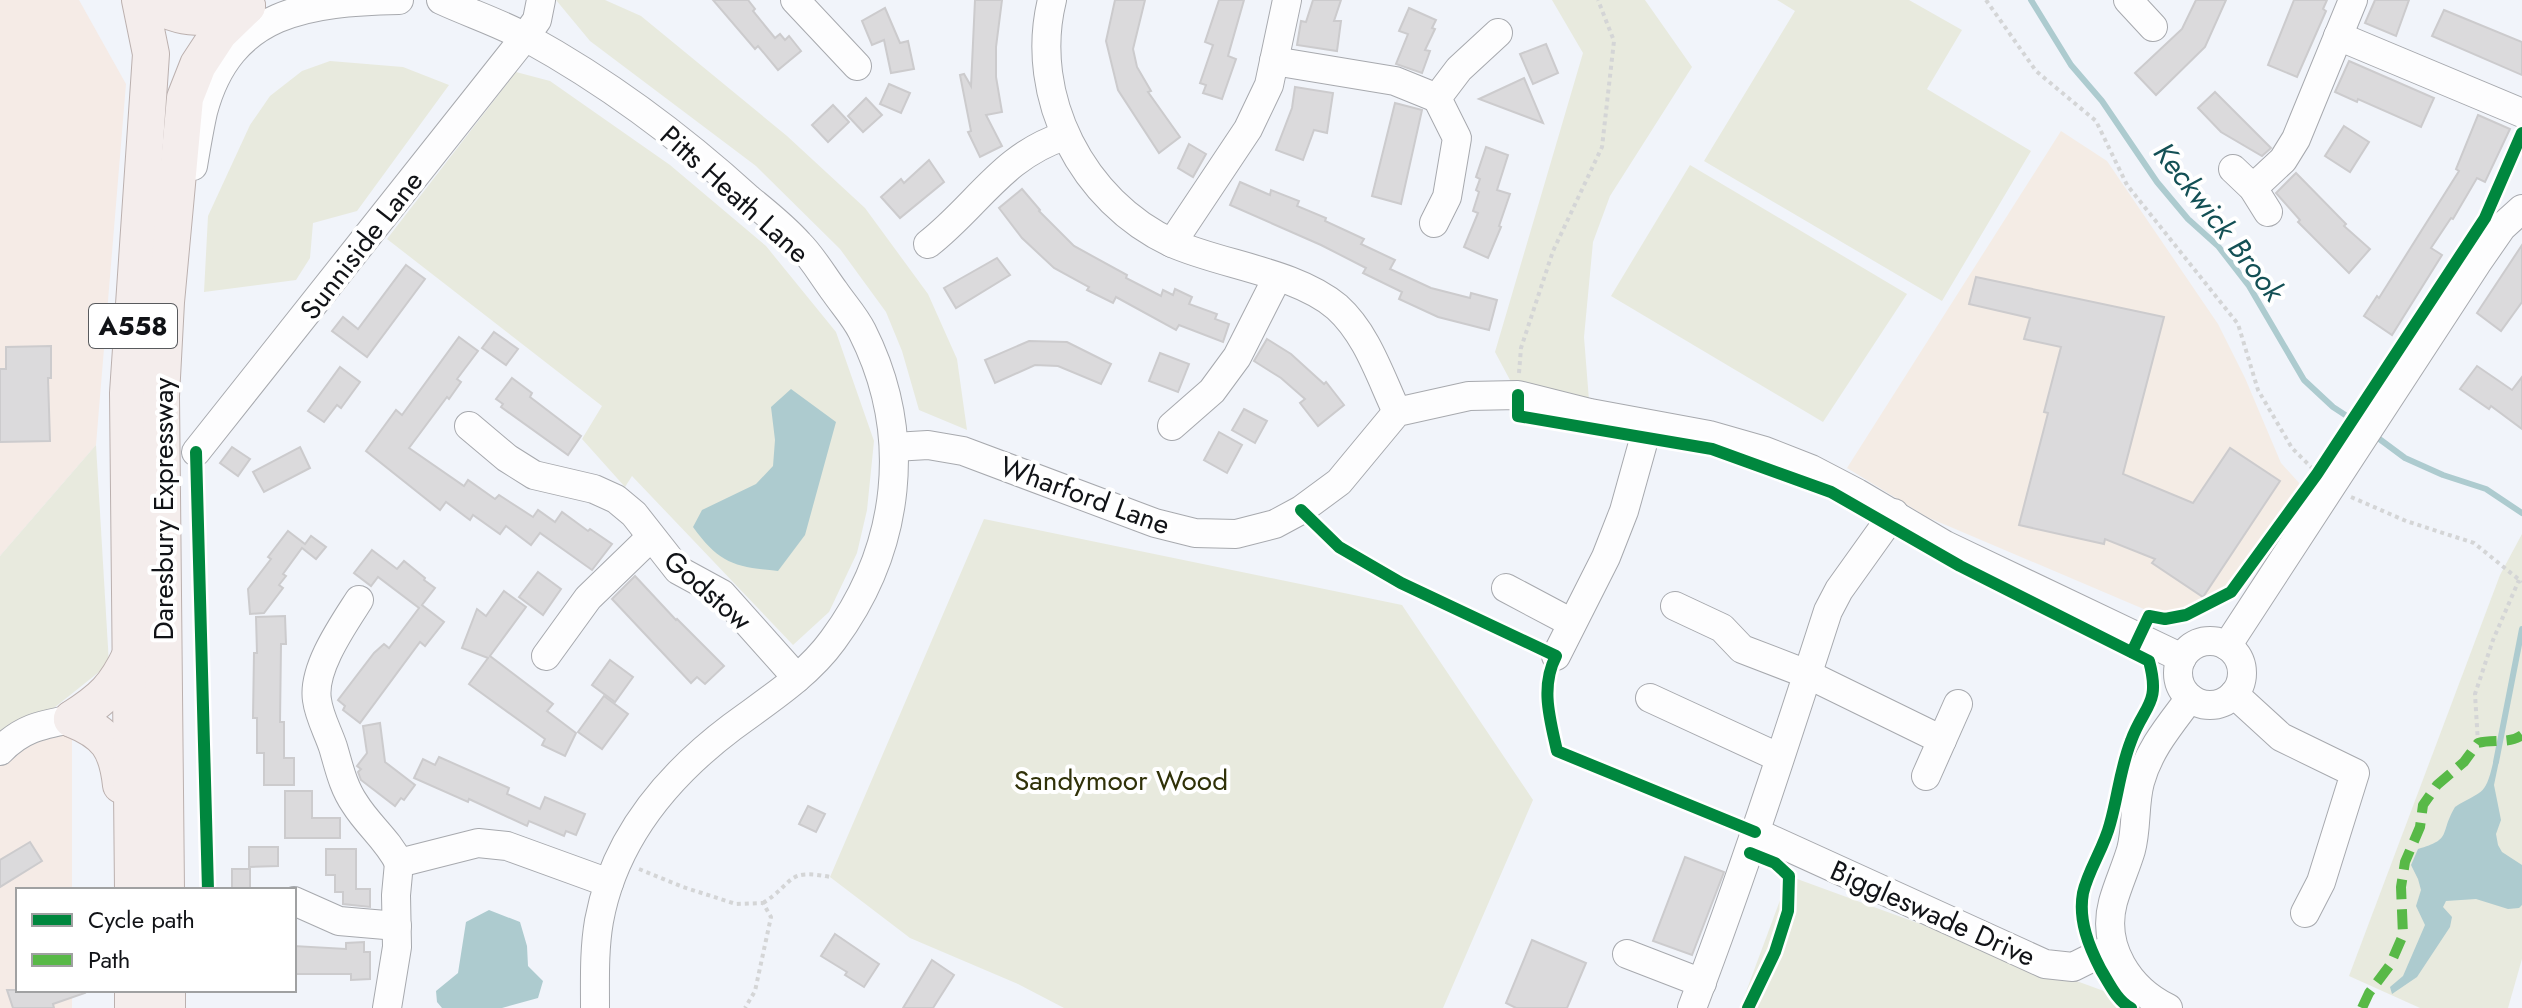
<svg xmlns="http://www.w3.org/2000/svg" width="2522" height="1008" font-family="Jost,sans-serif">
<rect width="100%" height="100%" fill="#f1f4fa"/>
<g fill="#f5ebe6">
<path d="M0,0H79L126,84L96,445L0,556Z"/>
<path d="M72,719V890H18V990H72V1008H0V751Z"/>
</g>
<path fill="#f4ece5" d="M2061,131L2107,161L2218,324L2245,378L2281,463L2301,485L2223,592L2191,607L2160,616L1927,517L1847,468Z"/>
<g fill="#e8eade">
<path d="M556,0H605L641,16L787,136L865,208L928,294L957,359L967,430L919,410L902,351L886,312L840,249L756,166L590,41Z"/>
<path d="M1552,0H1645L1692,67L1610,196L1593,242L1584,337L1590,413L1518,395L1495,352L1583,53Z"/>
<path d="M1777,0H1909L1962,30L1927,89L2031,151L1942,301L1704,161L1795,11Z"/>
<path d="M330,61L403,67L449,85L357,211L313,223L310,258L296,280L204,292L208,216L250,125L270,96L302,71Z"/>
<path d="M516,72L550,81L670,165L766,246L836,332L874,441L867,510L857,553L829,612L793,645L632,476L625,487L582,439L602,406L387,239Z"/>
<path d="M1690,165L1907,294L1823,422L1611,296Z"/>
<path d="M96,445L109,664L0,751V556Z"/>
<path d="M984,519L1402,605L1533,800L1443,1008H1064L1018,984L910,938L830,877Z"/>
<path d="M2522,534V959L2508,1008H2420L2349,976L2500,575Z"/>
<path d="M1789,876L2145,1006L2149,1008H1740Z"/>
</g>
<g fill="#adcbcf">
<path d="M791,389L836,422L805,535L778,571C734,567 719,563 693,527L702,510L756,484L773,466L775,440L771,407Z"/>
<path d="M2499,761L2494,785L2501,820L2496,834L2498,845L2502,852L2522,865V905L2519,908L2508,909L2476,899L2446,901L2443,907L2452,917L2450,927L2417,977L2392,994L2390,987L2403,976L2425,925L2416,906L2421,890L2418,879L2411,865L2418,849C2453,839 2439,834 2455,807C2481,790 2485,798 2493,763Z"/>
<path d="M489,910L520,922L527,946L528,966L543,981L538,998L502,1008H442L437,1002L436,991L458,973L466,922Z"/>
</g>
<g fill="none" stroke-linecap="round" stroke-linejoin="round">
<g stroke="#adcbcf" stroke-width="6">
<path d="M2031,0L2071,65L2102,101L2157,182L2188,219L2218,246L2249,286L2304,380L2333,407L2362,426"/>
<path d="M2374,435L2405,458L2443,475L2486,489L2522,513"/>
<path d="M2496,762L2522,629"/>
</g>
</g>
<g fill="#dbdadc" stroke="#cccbcd" stroke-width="2">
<path d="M713,0H748L755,9L753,11L775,38L780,34L785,40L789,36L801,51L778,70L758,46L755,49Z"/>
<path d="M975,0H1002L996,47V77L1002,112L986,115L1002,146L980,157L968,132L971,131L960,75L964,74L971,86Z"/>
<path d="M1115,0H1145L1133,49L1137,67L1151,91L1148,92L1180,137L1159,153L1118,90L1106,41Z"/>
<path d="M1219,0H1244L1228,56L1236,59L1222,99L1203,93L1206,85L1200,83L1213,45L1205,42Z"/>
<path d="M1313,0H1341L1334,21H1341L1337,51L1297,45L1301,21L1306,22Z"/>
<path d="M2196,0H2226L2205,47L2156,95L2135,73L2182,29Z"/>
<path d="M2294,0H2327L2323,9L2326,11L2297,77L2268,65Z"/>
<path d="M2375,0H2409L2396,36L2365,23Z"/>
<path d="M885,8L900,43L908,41L914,69L891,73L884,40L872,45L862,21Z"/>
<path d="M1409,8L1436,20L1432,28L1435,29L1425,50L1430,51L1422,73L1396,64L1408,34L1399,31Z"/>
<path d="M2444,10L2522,42V75L2432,36Z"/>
<path d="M1546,44L1558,73L1533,84L1520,54Z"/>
<path d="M2349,61L2434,98L2421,127L2358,99L2357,102L2335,92Z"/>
<path d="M1524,78L1543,123L1479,99Z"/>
<path d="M889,84L910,93L901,113L880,104Z"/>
<path d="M1295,87L1333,93L1327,133L1314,130L1303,160L1276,150L1292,108Z"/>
<path d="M2215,92L2271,148L2262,156L2221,132L2198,108Z"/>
<path d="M866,98L882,115L863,132L848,116Z"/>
<path d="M1395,103L1422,110L1401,204L1372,196Z"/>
<path d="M833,105L849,122L828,142L812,125Z"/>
<path d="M2478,115L2510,129L2485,182L2477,178L2453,219L2451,218L2431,248L2442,255L2392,335L2364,316L2377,296L2379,298L2459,171L2456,169Z"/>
<path d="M2344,126L2369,142L2350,172L2325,156Z"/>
<path d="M1189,144L1206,154L1193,177L1178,168Z"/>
<path d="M1486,147L1508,155L1497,190L1510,194L1499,226L1501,227L1488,258L1464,247L1478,213L1473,211L1479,192L1476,190L1480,179L1476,177Z"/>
<path d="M929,160L944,182L900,218L881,197L901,179L904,183Z"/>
<path d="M2296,173L2346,224L2344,226L2370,249L2349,273L2298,222L2300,220L2276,193Z"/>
<path d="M1240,182L1270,195L1271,190L1299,201L1297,206L1326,218L1325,221L1364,239L1361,244L1395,260L1390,269L1431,288L1470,298L1471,293L1497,300L1489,330L1438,317L1399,299L1402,292L1363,273L1366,268L1321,245L1230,205Z"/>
<path d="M1022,189L1040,210L1039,211L1074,246L1127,275L1126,278L1161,296L1163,290L1173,295L1175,289L1192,297L1189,304L1217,314L1215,319L1229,324L1223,342L1179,325L1176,330L1116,297L1113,303L1087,290L1089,287L1054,268L1022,238L999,208Z"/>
<path d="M2522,245V302L2501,331L2477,313Z"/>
<path d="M997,258L1010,275L956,308L944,288Z"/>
<path d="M406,265L425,279L367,357L332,331L343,317L358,329Z"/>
<path d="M1976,277L2164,317L2123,474L2193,503L2230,448L2280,481L2203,597L2152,563L2155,559L2105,539L2104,544L2019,525L2048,413L2044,412L2061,347L2024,339L2030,318L1969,304Z"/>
<path d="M494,332L518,349L506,365L482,348Z"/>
<path d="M459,337L478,351L457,379L461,382L449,399L447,397L409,448L464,486L468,480L495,499L499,495L533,517L538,510L555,522L562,512L588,531L590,529L612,544L592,570L540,533L531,545L506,526L500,534L473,515L470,520L446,502L440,510L366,451L396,410L402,415Z"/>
<path d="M1267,339L1291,354L1324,384L1326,382L1344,405L1318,426L1300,403L1305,399L1281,378L1254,361Z"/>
<path d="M1029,341L1067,342L1111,364L1101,384L1058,366L1035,365L995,383L985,360Z"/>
<path d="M51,346V378H48L50,441L0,442V369H6V347Z"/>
<path d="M1160,353L1189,364L1178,392L1149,381Z"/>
<path d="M2477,366L2512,390L2522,377V429L2491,406L2489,409L2460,389Z"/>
<path d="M340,367L360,382L341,408L337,405L324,422L308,411Z"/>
<path d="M512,378L532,393L530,397L581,436L568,455L501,407L503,404L496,399Z"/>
<path d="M1244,409L1267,421L1255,443L1232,430Z"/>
<path d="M1219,432L1242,445L1227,473L1204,460Z"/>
<path d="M232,447L250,459L238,476L220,463Z"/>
<path d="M300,447L310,468L264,492L253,472Z"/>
<path d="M288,531L305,544L311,536L326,547L316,559L302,548L283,574L286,576L279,585L283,588L264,613L250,614L248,589L271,559L268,557Z"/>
<path d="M372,550L397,569L404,561L425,578L424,580L435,588L422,605L444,622L425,646L420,642L360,723L343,710L345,706L338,700L374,653L384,644L389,648L419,608L378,577L371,586L354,573Z"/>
<path d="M538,572L561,589L543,615L519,597Z"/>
<path d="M635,576L676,620L677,619L724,666L705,684L697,677L691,683L612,599Z"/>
<path d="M504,591L526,607L490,656L553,704L547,711L576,733L565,756L542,745L545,739L469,684L488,658L462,648L477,609L486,616Z"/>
<path d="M285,616L286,644H281L280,722H284V758H294V785H264V753H257V718H253L254,653H257L256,617Z"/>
<path d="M610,660L633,677L615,702L592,685Z"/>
<path d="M604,696L628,714L602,749L578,732Z"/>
<path d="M380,723L385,762L415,785L404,800L401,798L395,806L361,780L358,772L361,769L357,766L367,753L363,726Z"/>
<path d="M439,757L509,788L507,794L540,809L545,797L585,814L576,835L566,831L564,836L529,821L527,826L469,799L468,802L414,778L423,759L435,765Z"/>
<path d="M285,791H312V818H340V838H285Z"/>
<path d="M808,806L825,814L816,832L799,824Z"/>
<path d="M30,842L42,861L0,887V860Z"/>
<path d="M249,847H278V866L249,867Z"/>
<path d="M326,849H356V889H370V907L343,904V892H335V875H326Z"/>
<path d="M1685,857L1724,872L1692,955L1653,941Z"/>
<rect x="232" y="869" width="18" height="21"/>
<path d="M835,934L879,964L864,987L845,975L847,972L821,956Z"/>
<path d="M1532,940L1586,963L1567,1008H1516L1506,1003Z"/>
<path d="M364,942V952H370V979L351,980V974H294V946L346,949V943Z"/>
<path d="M932,960L954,975L933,1008H903Z"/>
<path d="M7,990H84L85,993L53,1004L54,1008H13Z"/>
</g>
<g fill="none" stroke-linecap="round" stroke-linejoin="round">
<g stroke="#a7a9ae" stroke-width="30">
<g id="minor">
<path d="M441,0C469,13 500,23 527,38C607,82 682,138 749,199C766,213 784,227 799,244C813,258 823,276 835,292C844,305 855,317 862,331C914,434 901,548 833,640C807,676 767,701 732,727C667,776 614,839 599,921C594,950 595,979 595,1008"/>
<path d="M795,0L857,66"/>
<path d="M1052,0C1028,97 1083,202 1172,243C1221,265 1296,272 1337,307C1367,334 1380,376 1397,412"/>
<path d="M2128,0L2153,27"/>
<path d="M2338,36L2522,113"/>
<path d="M1274,61L1395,81L1437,98"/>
<path d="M193,166C196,148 199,130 203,112C230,10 309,2 399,0"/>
<path d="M2233,169L2253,188L2268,212"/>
<path d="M2253,188L2283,160L2296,139L2353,0"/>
<path d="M1434,223L1447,197L1457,138L1437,98L1459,69L1498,33"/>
<path d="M1172,243L1248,129L1269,85L1287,0"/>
<path d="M928,244C977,206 1003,155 1065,136"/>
<path d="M469,426L507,458L534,475L594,489L616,499L634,514L678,570L722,594L797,678"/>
<path d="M1172,426L1212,391L1237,357L1277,278"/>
<path d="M894,447L928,445L963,451L1155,523L1195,533L1236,534L1275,524L1301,510L1339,482L1397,412L1469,396L1518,395L1590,413L1709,435L1765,451L1811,469L1857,493L1945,545L2182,658"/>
<path d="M196,452L525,37L537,20L541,0"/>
<path d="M1506,588L1572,623"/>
<path d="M359,600C343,625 312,669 317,700C319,716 328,732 333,747C339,767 343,787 355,804C368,825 388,840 399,863"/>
<path d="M1675,606L1722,628L1742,649L1807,674L1942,740"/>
<circle cx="2210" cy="673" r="32"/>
<path d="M2227,646L2477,263L2502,227L2522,209"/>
<path d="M546,656L588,598L651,537"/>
<path d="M1556,656L1606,557L1624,511L1648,425"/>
<path d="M2234,694L2281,737L2355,773L2321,882L2305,913"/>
<path d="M1650,698L1778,757"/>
<path d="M0,751C22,728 41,725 72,719"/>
<path d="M1926,776L1958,704"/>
<path d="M1755,832L2045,964L2073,967L2113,947"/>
<path d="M294,901L339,921L397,926"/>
<path d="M1627,954L1702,983"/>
<path d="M387,1008L397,947L396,895L399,863L478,843L507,846L609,883"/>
<path d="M1692,1008C1742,877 1785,744 1828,611L1839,590L1894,513"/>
<path d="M2168,1008C2129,989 2101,947 2113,902C2118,884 2126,867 2131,850C2137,828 2134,804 2140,782C2149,749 2170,725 2190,698"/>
</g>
</g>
<g stroke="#bbb0ae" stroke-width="38">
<g id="major">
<path d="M146,0C183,22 208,21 247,6"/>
<path d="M72,719C107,733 117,748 121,785"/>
<path d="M72,719C103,699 115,688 131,654"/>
<path d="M133,890L128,393L151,54L140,0"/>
<path d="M166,890L161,396L166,302L185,98L198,65L219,33L247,6"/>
<path d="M133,990V1008"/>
<path d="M167,990V1008"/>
</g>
</g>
<g stroke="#d4d5d6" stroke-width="4" stroke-dasharray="4 4" stroke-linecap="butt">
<path d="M1986,0L2036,71L2096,121L2127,185L2238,324L2258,390L2292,448L2315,471"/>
<path d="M1519,373L1521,348L1553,251L1602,147L1614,41L1598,0"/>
<path d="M2351,497L2406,521L2474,543L2522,582"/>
<path d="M2478,743L2475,694L2493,640L2519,580"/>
<path d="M639,869L683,887L736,904L763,903L771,917L755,991L745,1008"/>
<path d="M763,903C795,883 785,868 830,877"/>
</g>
<use href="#minor" stroke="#fdfdfe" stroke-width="28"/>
<use href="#major" stroke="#f4edec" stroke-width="36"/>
<path stroke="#58b947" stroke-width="10" stroke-dasharray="20 10" stroke-linecap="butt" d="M2362,1008L2369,993L2390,965L2403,935L2401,887L2405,862L2420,827L2423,805L2437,785L2464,762L2478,743C2493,739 2510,744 2522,735"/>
<g stroke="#fff" stroke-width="17">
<g id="cycleway">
<path d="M1518,395V416L1712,449L1831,492L1960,566L2149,661C2161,705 2144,705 2131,741C2120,769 2118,796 2110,824C2104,848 2088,870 2083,893C2078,920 2089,947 2101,970C2109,983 2117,1001 2131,1008"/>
<path d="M196,452L208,890"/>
<path d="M1301,510L1339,547L1401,583L1556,656C1540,687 1550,719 1557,751L1755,832"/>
<path d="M2132,652L2149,616L2165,619L2186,615L2231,592L2317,474L2485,218L2522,133"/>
<path d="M1748,1008L1775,952L1788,911L1789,876L1775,863L1750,853"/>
</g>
</g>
<use href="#cycleway" stroke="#00873e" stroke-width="12"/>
</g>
<g text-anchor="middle" stroke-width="8" stroke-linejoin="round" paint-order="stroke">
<rect fill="#fff" stroke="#585a5d" stroke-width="2" x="89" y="304" width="88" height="44" rx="6"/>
<g font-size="26" font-weight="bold" fill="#111317">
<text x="133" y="335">A558</text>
</g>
<g font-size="28" fill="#111317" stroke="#fff">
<text transform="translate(735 194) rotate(42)" y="10">Pitts Heath Lane</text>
<text transform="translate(361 245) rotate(-52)" y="10">Sunniside Lane</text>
<text transform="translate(1085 495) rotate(20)" y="10">Wharford Lane</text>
<text transform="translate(163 509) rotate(-90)" y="10">Daresbury Expressway</text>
<text transform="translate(708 590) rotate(41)" y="10">Godstow</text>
<text transform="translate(1933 913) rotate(24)" y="10">Biggleswade Drive</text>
</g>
<g font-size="28" fill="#303108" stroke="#fff">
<text x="1121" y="790">Sandymoor Wood</text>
</g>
<g font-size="30" font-style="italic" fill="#135055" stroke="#fff">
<text transform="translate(2219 222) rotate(52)" y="10">Keckwick Brook</text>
</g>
</g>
<rect x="16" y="888" width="280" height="104" fill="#ffffff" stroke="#a0a1a2" stroke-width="2"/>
<rect x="32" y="914" width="40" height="12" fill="#00873e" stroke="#a0a1a2" stroke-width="2"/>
<text x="88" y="928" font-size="24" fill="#111317">Cycle path</text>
<rect x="32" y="954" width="40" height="12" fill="#58b947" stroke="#a0a1a2" stroke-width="2"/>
<text x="88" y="968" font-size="24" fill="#111317">Path</text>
</svg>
